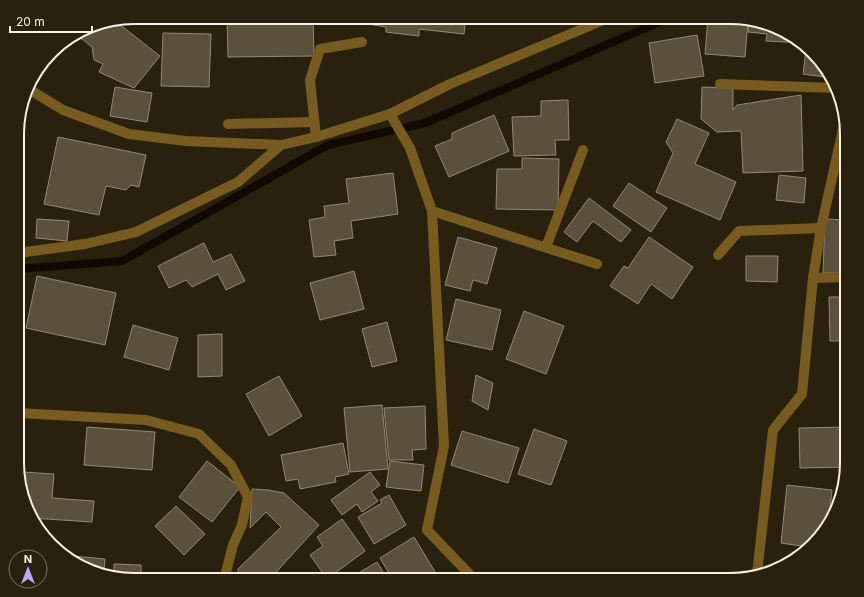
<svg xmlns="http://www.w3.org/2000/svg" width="864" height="597" font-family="Inter,sans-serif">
<rect width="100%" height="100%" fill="#2a200e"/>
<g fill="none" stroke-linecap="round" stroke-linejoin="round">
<path stroke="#0f0901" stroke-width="8" d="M18,269L122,261L328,145L425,123L671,17"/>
</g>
<g fill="#5b503c" stroke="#948873">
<path d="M227,17H313L314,56L228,57Z"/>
<path d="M369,17H466L464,34L419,29V36L386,32V27L368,24Z"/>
<path d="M708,18L748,21L745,57L705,54Z"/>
<path d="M115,21L160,56L134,88L99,72L103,64L94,60L92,47L76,34L89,26Z"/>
<path d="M749,21L801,41L803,43L766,41L767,34L748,32Z"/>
<path d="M163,33L211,34L209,87L161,86Z"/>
<path d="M697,35L704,76L655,83L649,43Z"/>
<path d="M806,50L809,51L825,70V77L803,74Z"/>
<path d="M115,87L152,93L147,122L110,116Z"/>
<path d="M702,87L733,88V110L737,105L801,95L803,171L743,173L741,131L717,132L701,119Z"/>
<path d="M568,100L569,140H555L556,155L514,156L512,117L541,116V101Z"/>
<path d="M494,115L509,151L449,177L435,146L452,139V133Z"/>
<path d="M677,119L709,133L695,164L736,182L720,220L656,192L673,153L666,142Z"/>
<path d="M58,137L146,155L139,187L131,185L126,190L106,186L99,215L44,204Z"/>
<path d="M522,158L559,159L558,210L496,209L497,169H522Z"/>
<path d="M393,173L398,214L351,221L353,238L334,241L336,255L314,257L309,220L325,217L324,206L349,203L346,179Z"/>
<path d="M779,175L806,178L804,203L776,200Z"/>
<path d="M629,183L667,208L651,232L613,206Z"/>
<path d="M589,198L631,230L621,242L593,221L577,242L564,232Z"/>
<path d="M37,219L69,221L67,241L36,238Z"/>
<path d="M825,219L847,220V273H823Z"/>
<path d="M458,237L497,248L487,284L473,280L470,291L445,285Z"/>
<path d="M649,237L693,267L672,299L651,284L638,304L610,286L624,266L628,268Z"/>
<path d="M204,243L213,262L231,254L245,281L226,290L218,274L192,287L186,280L169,288L158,266Z"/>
<path d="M746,256H778L777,282L746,281Z"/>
<path d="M354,271L364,309L320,320L310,283Z"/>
<path d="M37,276L116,293L105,345L26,328Z"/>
<path d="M829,297H847V341H830Z"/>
<path d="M456,299L501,310L492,350L446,340Z"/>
<path d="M18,309L20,348H18Z"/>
<path d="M524,311L564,326L546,374L506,359Z"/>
<path d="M387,322L397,361L372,367L362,329Z"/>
<path d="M133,325L178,338L169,370L124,357Z"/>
<path d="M222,334V376L198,377V335Z"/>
<path d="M476,375L493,383L488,410L472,401Z"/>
<path d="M279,376L302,416L269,436L246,394Z"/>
<path d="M382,405L388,469L350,472L344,408Z"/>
<path d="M425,406L426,449L412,450L413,460H389L384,408Z"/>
<path d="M87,427L155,432L152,470L84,465Z"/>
<path d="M847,427V467L800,468L799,428Z"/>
<path d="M534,429L567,441L551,485L518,474Z"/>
<path d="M462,431L519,448L508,483L451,465Z"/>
<path d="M343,443L349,474L335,477L336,482L300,489L298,479L286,481L281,455Z"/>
<path d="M207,461L240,487L212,522L179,497Z"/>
<path d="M390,461L424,465L421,491L386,487Z"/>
<path d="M22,472L54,474L52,498L94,501L92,522L31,518L21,487Z"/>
<path d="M370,472L380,485L371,492L378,501L362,512L357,504L342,515L331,500Z"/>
<path d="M787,485L832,490L829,518L823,534L808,547L781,543Z"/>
<path d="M252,489L268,490L284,493L319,525L269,580H238V569L281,527L266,512L250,528Z"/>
<path d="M389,495L406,525L374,544L358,517L382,503L380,500Z"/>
<path d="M176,506L205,534L184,555L155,526Z"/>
<path d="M342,519L365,551L327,579L310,555L323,546L317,537Z"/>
<path d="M414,537L440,580H393L380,558Z"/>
<path d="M62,555L105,559L104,571L63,556Z"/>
<path d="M377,562L388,580H347Z"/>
<path d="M114,564L141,565V580H126L114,575Z"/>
</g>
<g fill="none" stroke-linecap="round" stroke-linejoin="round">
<g stroke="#785b21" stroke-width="10">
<path d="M720,84L836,88"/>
<path d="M27,88L63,110L129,134L186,141L281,145L316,137L390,114L410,148L432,211L444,446L427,530L475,580"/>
<path d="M390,114L450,84L611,17"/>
<path d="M228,124L314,122"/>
<path d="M316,137L310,80L320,49L362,42"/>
<path d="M432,211L597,264"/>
<path d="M546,247L583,150"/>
<path d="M18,253L85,244L136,232L238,182L281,145"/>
<path d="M718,255L739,231L821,228"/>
<path d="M813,278L847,277"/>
<path d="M18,413L146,420L199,434L231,465L248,497L242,525L233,545L224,580"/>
<path d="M757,574L773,430L802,394L813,278L821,228L843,129L845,119"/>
</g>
</g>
<path d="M0 0H864V597H0ZM134 24H730A110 110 0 0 1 840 134V463A110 110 0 0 1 730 573H134A110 110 0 0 1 24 463V134A110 110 0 0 1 134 24Z" fill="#2a200e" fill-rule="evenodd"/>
<path fill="none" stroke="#f6efe4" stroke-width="2" d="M134 24H730A110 110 0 0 1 840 134V463A110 110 0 0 1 730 573H134A110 110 0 0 1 24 463V134A110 110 0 0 1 134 24Z"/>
<g transform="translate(28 569)"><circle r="19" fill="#2a200e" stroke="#7c7364"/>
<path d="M0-3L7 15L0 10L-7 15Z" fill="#b9abf7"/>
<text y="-6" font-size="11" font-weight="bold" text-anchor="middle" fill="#f6efe4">N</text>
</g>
<path d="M10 26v6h82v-6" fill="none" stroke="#f6efe4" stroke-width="2"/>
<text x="16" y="26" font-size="12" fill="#f6efe4" stroke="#2a200e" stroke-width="3" paint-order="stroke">20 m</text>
</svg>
